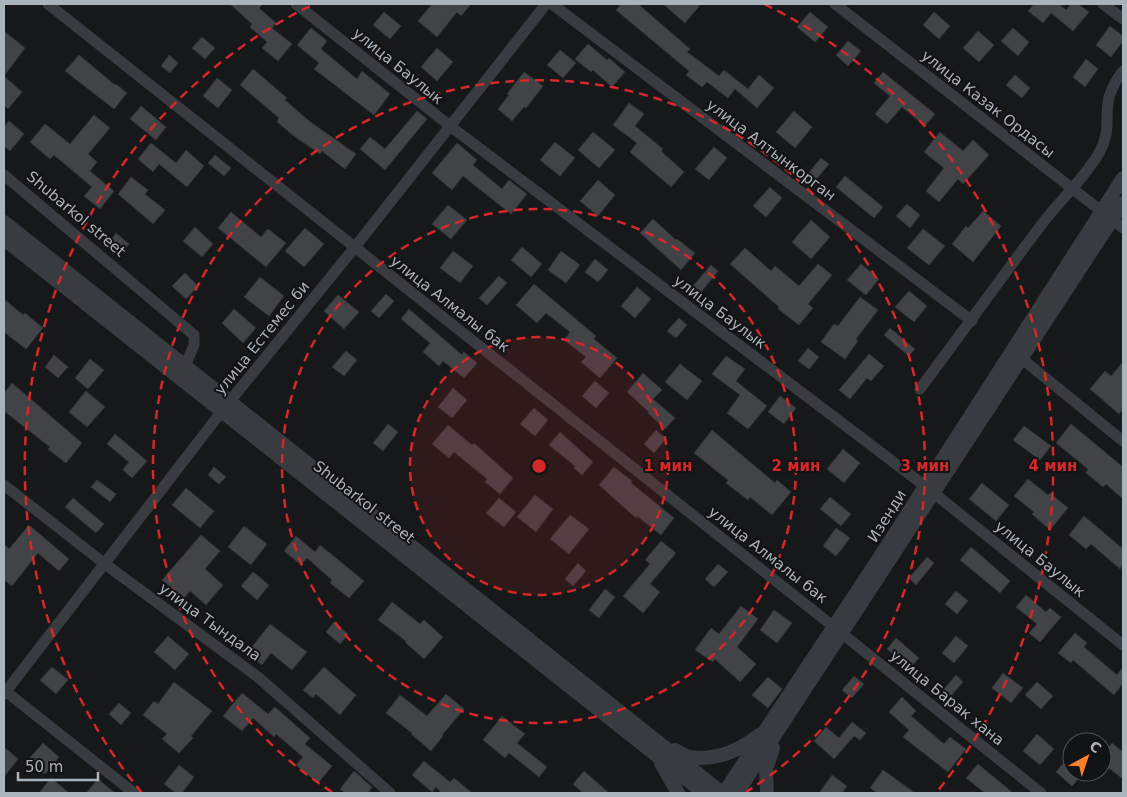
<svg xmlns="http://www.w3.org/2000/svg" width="1127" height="797" font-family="'DejaVu Sans',sans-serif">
<rect width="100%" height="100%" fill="#17181a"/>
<g fill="#414347" stroke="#313336">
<path d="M230,4H263L259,8L276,23L272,28L292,44L278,61L262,48L267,42L250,27L252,24Z"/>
<path d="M432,4H471L461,16L457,12L437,37L418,21Z"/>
<path d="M621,4H638L690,49L687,52L719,76L724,70L748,89L759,75L774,88L757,108L735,89L728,98L707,82L702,87L686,75L689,71L616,10Z"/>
<path d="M663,4H701L685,23Z"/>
<path d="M1034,4H1059L1066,10L1071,4H1078L1089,12L1073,31L1051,13L1043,23L1028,11Z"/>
<path d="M384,12L401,26L390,39L373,25Z"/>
<path d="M810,12L828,27L815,42L797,27Z"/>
<path d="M934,12L950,26L939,39L923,25Z"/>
<path d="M1110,26L1123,36V41L1111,57L1096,45Z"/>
<path d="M311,28L327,41L321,49L357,79L362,71L390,94L374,115L314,69L319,63L297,45Z"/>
<path d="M1013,28L1029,42L1018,56L1001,41Z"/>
<path d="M4,31L25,48L4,76Z"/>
<path d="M978,31L994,45L979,62L963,48Z"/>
<path d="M202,37L215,48L205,59L192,48Z"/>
<path d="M848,41L861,51L848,66L836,55Z"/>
<path d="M588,44L607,60L609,58L625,72L612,87L593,70L591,72L575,59Z"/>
<path d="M437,48L453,62L437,81L421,67Z"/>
<path d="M560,50L576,63L563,78L547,65Z"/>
<path d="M79,55L115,85L116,84L127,93L114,109L65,71Z"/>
<path d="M169,55L178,63L170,73L161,66Z"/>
<path d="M1086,59L1098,69L1085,87L1073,77Z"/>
<path d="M253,69L287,98L285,100L309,121L356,154L345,169L322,151L320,154L294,136L277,122L279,118L240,85Z"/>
<path d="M524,72L543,86L526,108L524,107L512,121L498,109L509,95L507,94Z"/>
<path d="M883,72L935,114L925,126L902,107L887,124L875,114L890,96L874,83Z"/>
<path d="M1015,75L1030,88L1022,98L1006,85Z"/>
<path d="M4,76L22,92L8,109L4,105Z"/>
<path d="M217,78L232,90L218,108L203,96Z"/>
<path d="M629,103L644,114L635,126L663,149L661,151L684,172L671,187L630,152L637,143L613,125Z"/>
<path d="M141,106L166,127L156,140L130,119Z"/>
<path d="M417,111L427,119L385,170L360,149L370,137L385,149Z"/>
<path d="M794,111L812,127L795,148L776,132Z"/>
<path d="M94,115L110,128L88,154L97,162L90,171L114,191L100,209L84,196L92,187L54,155L50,159L30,142L45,124L70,144Z"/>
<path d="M9,121L24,134L10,151L4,146V127Z"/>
<path d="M593,132L615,150L599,168L578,150Z"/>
<path d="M940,132L963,151L973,140L989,155L963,184L958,179L939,202L926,191L944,168L924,152Z"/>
<path d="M555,142L575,158L560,176L540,160Z"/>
<path d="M151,143L176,163L186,150L204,166L187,187L159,164L153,172L138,159Z"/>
<path d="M457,143L477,160L473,165L502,189L509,180L527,194L511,214L463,176L452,190L432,173Z"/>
<path d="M714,147L727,158L709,180L695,169Z"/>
<path d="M215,155L231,168L224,176L208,163Z"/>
<path d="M821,158L829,164L814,182L806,176Z"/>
<path d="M845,176L883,207L874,218L836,187Z"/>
<path d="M131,177L148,190L145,194L165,210L153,224L118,194Z"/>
<path d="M598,180L615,195L598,216L580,201Z"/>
<path d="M770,187L782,198L766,217L753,206Z"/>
<path d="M907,204L920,215L910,228L896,216Z"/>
<path d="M448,205L467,220L451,239L432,224Z"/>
<path d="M983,211L1001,226L973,262L952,244L966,226L968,228Z"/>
<path d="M231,212L261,237L268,229L286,243L266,267L218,228Z"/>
<path d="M653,219L676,240L677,239L695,253L681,270L640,233Z"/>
<path d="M811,220L830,237L811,259L792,242Z"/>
<path d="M195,227L213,244L202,257L183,241Z"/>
<path d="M305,228L324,244L304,267L285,251Z"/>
<path d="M923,229L945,246L929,265L907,248Z"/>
<path d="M116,233L129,244L124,251L111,240Z"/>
<path d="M522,247L542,264L531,277L511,260Z"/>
<path d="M745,248L771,271L775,266L799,286L818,264L832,275L808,304L813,308L799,325L778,309L779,307L730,264Z"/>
<path d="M453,251L473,266L460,283L440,268Z"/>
<path d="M561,251L580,265L566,283L548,270Z"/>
<path d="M595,259L608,270L598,282L585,272Z"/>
<path d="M861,264L879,279L866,295L847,280Z"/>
<path d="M711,265L718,271L701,292L693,286Z"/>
<path d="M185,273L198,286L186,299L172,286Z"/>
<path d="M499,276L507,283L487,305L479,298Z"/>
<path d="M260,277L284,296L269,316L244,297Z"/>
<path d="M534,284L596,336L594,339L617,358L600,378L581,362L586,357L564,340L570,332L546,313L537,323L516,305Z"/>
<path d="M637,287L651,299L635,318L621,306Z"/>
<path d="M909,291L927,306L914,322L895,307Z"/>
<path d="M386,294L394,301L379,318L371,311Z"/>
<path d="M338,295L359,312L344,329L324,311Z"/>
<path d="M860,297L878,310L856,339L858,341L845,359L821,342L834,324L838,326Z"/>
<path d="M4,299L23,315L25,313L43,328L26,349L4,332Z"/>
<path d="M234,309L256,328L243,343L222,323Z"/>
<path d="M409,309L462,355L464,352L477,363L464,378L443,361L439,366L423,352L430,343L401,319Z"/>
<path d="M679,318L687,325L676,338L667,331Z"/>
<path d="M890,328L915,349L909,356L884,335Z"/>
<path d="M808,348L819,357L809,369L798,361Z"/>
<path d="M346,351L357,360L344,376L332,367Z"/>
<path d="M869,354L884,366L871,381L867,378L850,399L839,390Z"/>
<path d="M54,355L68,367L58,378L45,367Z"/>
<path d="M726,356L745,369L736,381L767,406L748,429L727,413L740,395L712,374Z"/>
<path d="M90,359L104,370L88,389L75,378Z"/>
<path d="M1123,362V409L1119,414L1090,389L1105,371L1111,376Z"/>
<path d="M680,364L702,381L687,400L665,382Z"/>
<path d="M643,373L662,390L653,399L675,418L665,429L648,413L649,412L627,392Z"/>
<path d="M595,381L609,393L596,408L582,396Z"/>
<path d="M12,383L82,443L66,463L48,449L50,447L4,411V393Z"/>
<path d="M453,388L467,400L452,418L438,407Z"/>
<path d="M86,391L105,407L87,427L69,412Z"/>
<path d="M780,396L796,408L784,424L768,412Z"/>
<path d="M534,408L548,420L535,436L520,424Z"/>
<path d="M388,424L398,432L383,451L373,443Z"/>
<path d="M1071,424L1123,467V499L1106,484L1103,487L1086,473L1088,469L1056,443Z"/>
<path d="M448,425L472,445L474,443L513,478L500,494L485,482L487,479L454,452L449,458L432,444Z"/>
<path d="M1024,426L1051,446L1040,460L1013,440Z"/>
<path d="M656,430L666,439L654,453L644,444Z"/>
<path d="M712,430L775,483L777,480L791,492L772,515L750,497L748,500L726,483L728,480L694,453Z"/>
<path d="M560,432L593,462L582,475L574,468L575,466L549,445Z"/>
<path d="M115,434L147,461L132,478L123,470L129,462L107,444Z"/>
<path d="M843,449L860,463L844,483L827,469Z"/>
<path d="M214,467L226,477L219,484L208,475Z"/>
<path d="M614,467L632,481L631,483L674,518L661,535L637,516L636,518L599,485Z"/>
<path d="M1028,479L1048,495L1050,493L1068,508L1050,530L1032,514L1034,512L1014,496Z"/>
<path d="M97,480L116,494L110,502L91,487Z"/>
<path d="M982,483L1009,505L996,521L969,499Z"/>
<path d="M186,488L214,511L200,528L172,505Z"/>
<path d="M535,495L553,509L536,532L517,517Z"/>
<path d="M830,497L851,514L841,526L820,509Z"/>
<path d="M73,498L104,524L96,533L65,507Z"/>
<path d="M499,498L516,512L504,527L486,513Z"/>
<path d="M570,515L589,529L569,554L550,539Z"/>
<path d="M1084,516L1123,549V564L1120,569L1091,544L1086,549L1069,535Z"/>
<path d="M29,525L69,559L59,571L38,553L12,586L4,580V544L9,549Z"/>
<path d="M244,526L267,544L251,565L228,547Z"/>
<path d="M836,528L850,538L836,556L823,546Z"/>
<path d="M201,535L220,551L205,569L223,585L206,605L190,591L184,598L162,580Z"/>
<path d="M296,536L315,552L320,545L364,581L349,598L330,583L332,580L307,558L301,565L284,551Z"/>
<path d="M661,541L676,553L650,584L660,592L643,613L623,596L650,564L645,560Z"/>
<path d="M971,547L1010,581L1000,593L960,560Z"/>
<path d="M927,557L934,563L916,585L909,578Z"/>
<path d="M578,563L586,571L573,586L565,579Z"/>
<path d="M718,564L728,572L714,587L705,579Z"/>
<path d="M253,572L269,585L257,600L241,586Z"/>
<path d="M605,589L615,597L599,618L589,610Z"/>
<path d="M956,591L968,601L957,614L945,604Z"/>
<path d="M1026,595L1046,612L1050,608L1061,617L1040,642L1029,633L1037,624L1016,607Z"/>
<path d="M392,602L420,624L424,620L443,637L424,659L405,642L406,641L378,620Z"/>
<path d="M741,606L758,619L737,647L756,664L740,682L715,659L713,662L695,650L711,628L719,634Z"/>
<path d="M774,610L792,623L777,643L760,630Z"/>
<path d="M334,622L348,634L340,644L326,632Z"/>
<path d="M270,624L307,652L292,670L271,653L262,665L247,653Z"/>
<path d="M1075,633L1087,643L1084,647L1117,675L1123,667V683L1114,695L1073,660L1071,663L1058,653Z"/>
<path d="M168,636L189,654L175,670L154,652Z"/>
<path d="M956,636L968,646L954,663L942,653Z"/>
<path d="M896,638L919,658L910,668L887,649Z"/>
<path d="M52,667L68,680L56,694L40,680Z"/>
<path d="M324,667L356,695L340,715L316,694L313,698L303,690Z"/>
<path d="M1003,673L1023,688L1011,703L992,688Z"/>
<path d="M956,675L963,682L950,697L943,690Z"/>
<path d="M854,676L864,684L852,698L842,690Z"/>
<path d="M768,677L782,689L768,708L752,695Z"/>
<path d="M174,682L212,711L191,736L193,738L179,753L162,739L167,734L143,715L154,701L158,704Z"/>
<path d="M1037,682L1053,696L1041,709L1025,695Z"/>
<path d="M242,693L268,714L275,707L310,738L305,744L332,766L318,783L296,765L303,757L276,734L274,737L253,718L242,731L223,716Z"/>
<path d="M446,694L464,709L442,735L443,736L431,751L411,734L412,733L386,713L400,695L427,716Z"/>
<path d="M902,697L916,711L911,716L944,744L950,737L966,749L948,772L903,737L909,730L889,712Z"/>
<path d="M119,703L131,713L121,725L109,714Z"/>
<path d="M502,716L525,734L517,743L547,767L539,777L509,753L505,758L483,740Z"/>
<path d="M852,722L866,733L860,740L854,736L834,759L814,741L826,727L839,738Z"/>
<path d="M1037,734L1054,749L1040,765L1023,751Z"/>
<path d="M43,743L59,757L45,774L28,760Z"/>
<path d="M1112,743L1123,752V779L1102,763V755Z"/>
<path d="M4,747L18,759L4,777Z"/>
<path d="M1072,753V772H1085L1072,786L1056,772Z"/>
<path d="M424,761L450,782L454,778L472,793H442L436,787L432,792L412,775Z"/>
<path d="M978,764L1013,793H985L966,778Z"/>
<path d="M179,765L194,777L182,793H176L164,784Z"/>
<path d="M883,770L915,793H878L870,788Z"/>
<path d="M354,771L372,787L368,793H345L340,789Z"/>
<path d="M584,771L609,793H583L573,784Z"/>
<path d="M832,775L847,786L842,793H819Z"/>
<path d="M51,778L69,793H39Z"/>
<path d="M98,779L115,793H86Z"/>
</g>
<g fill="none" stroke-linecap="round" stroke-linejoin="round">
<g stroke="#383b3f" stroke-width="11">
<path d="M48,4L834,627L1041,793"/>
<path d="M296,4L450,126L925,486L1123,645"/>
<path d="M552,4L972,321"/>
<path d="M835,4L1123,228"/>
<path d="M1103,4L1123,19"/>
<path d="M4,175L194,335V345L185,366"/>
<path d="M1016,354L1123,441"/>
<path d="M920,389C961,334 1001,278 1042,224C1060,200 1084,179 1099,153C1112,130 1104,118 1109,97C1112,88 1117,78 1123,71"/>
<path d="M4,485L105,564L258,677L390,793"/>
<path d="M4,690L134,793"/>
<path d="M4,694L222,411L355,247L546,4"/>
</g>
<g stroke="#383b3f" stroke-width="14">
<path d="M4,222L722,793"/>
<path d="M4,239L704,793"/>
<path d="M675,750C679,752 685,756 689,757C715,761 739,751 759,735"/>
<path d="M661,763L678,793"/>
<path d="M724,793L885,549L1123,178"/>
<path d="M737,793L1123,203"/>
<path d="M767,793L766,770L773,748"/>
</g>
</g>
<circle cx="539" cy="466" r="129" fill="#d62828" fill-opacity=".12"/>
<g fill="none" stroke="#d62828" stroke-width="2.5" stroke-dasharray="9 6">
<circle cx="539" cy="466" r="129"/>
<circle cx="539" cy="466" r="257"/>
<path d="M332 792A386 386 0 1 1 746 792"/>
<path d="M142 793A514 514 0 0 1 314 4M764 4A514 514 0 0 1 936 793"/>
</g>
<g text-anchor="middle" stroke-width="4" stroke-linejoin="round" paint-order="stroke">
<g font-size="15" fill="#a9b3ba" stroke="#121315">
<text transform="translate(398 66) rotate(39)" y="5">улица Баулык</text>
<text transform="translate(988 104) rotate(38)" y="5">улица Казак Ордасы</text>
<text transform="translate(771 150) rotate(37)" y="5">улица Алтынкорган</text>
<text transform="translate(76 214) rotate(40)" y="5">Shubarkol street</text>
<text transform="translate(450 304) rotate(38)" y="5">улица Алмалы бак</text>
<text transform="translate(720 312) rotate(37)" y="5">улица Баулык</text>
<text transform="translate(262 338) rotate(-51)" y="5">улица Естемес би</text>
<text transform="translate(364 502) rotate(38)" y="5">Shubarkol street</text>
<text transform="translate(887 516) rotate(-58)" y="5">Изенди</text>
<text transform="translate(768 555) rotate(38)" y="5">улица Алмалы бак</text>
<text transform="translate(1040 559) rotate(39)" y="5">улица Баулык</text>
<text transform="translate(210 622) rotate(36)" y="5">улица Тындала</text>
<text transform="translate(947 698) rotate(39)" y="5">улица Барак хана</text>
</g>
</g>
<circle cx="539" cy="466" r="8" fill="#d62828" stroke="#121315" stroke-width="2.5"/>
<g font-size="15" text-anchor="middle" font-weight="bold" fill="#d62828" stroke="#121315" stroke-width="4" stroke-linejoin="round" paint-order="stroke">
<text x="668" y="471">1 мин</text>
<text x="796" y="471">2 мин</text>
<text x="925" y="471">3 мин</text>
<text x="1053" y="471">4 мин</text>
</g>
<rect width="1127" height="797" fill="none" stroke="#a9b3ba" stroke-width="10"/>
<g transform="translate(1087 757) rotate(40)"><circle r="24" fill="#121315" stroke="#4e5357"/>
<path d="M0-4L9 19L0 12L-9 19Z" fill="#fd802c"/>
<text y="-8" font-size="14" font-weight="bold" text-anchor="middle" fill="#a9b3ba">С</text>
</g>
<path d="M18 772v8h80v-8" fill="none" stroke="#a9b3ba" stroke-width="2.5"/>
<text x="25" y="772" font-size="15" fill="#a9b3ba" stroke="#121315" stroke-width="4" paint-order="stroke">50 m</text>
</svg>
